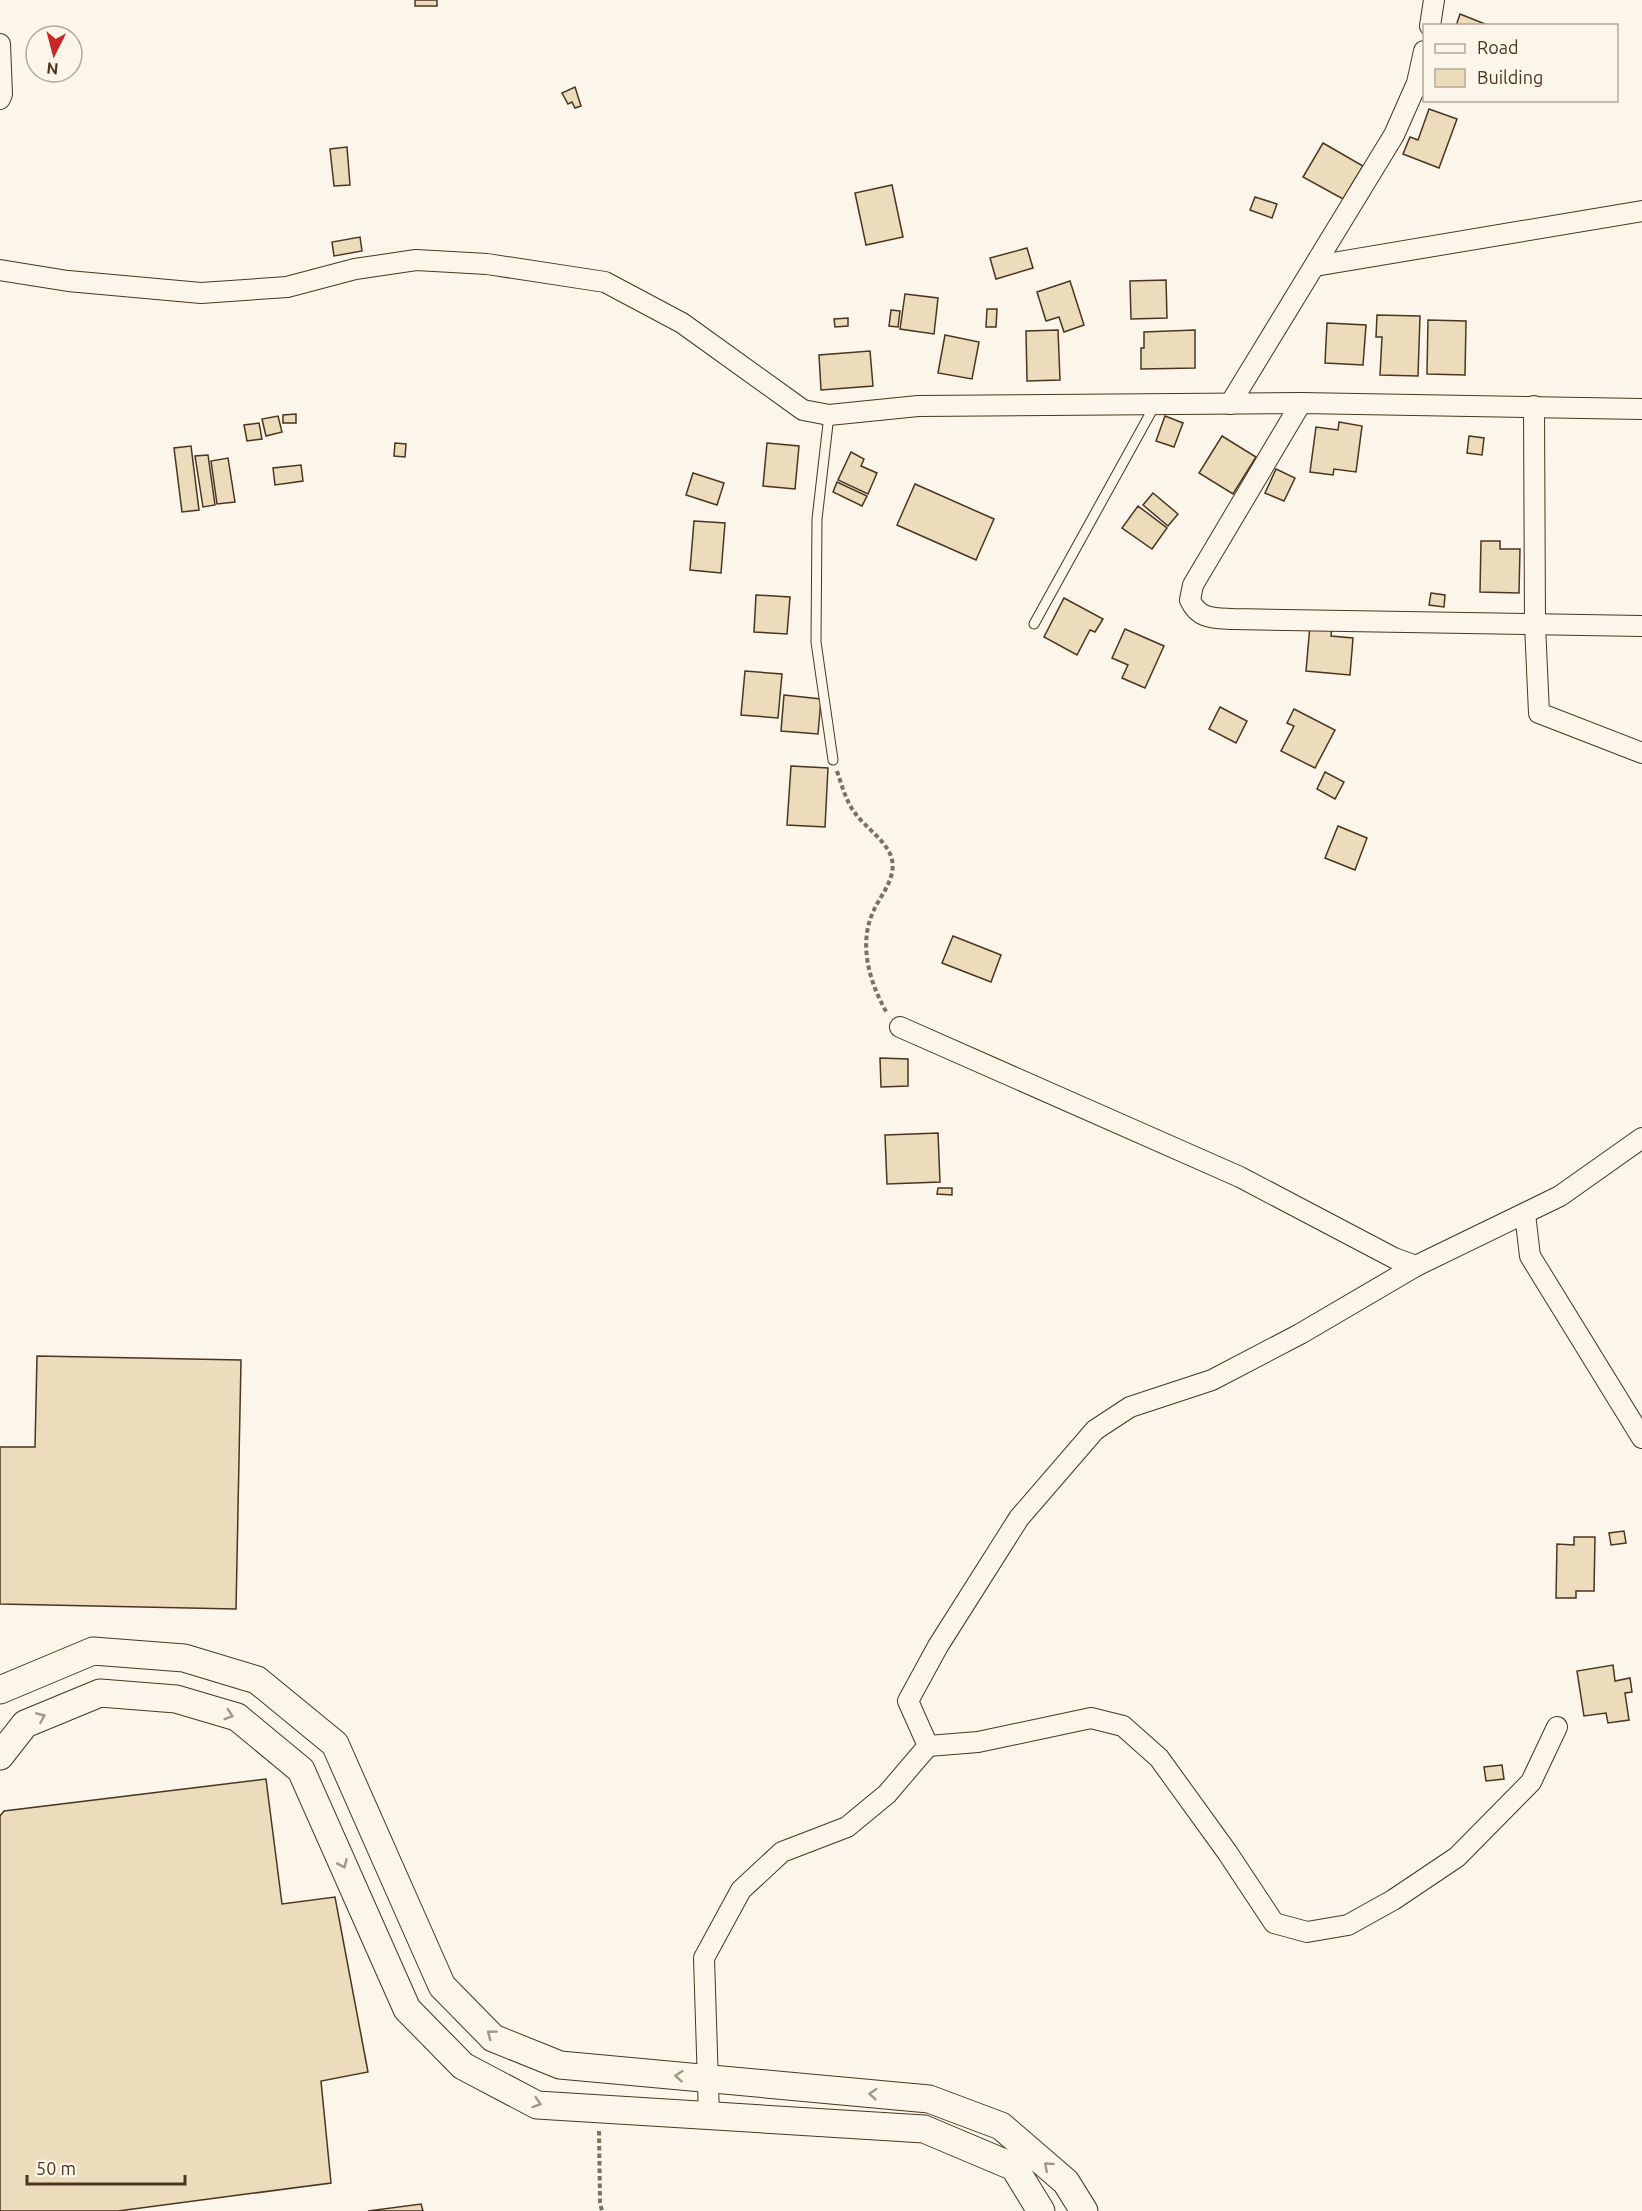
<svg xmlns="http://www.w3.org/2000/svg" width="1642" height="2211" font-family="Ubuntu,sans-serif">
<rect width="100%" height="100%" fill="#fbf6e9"/>
<g fill="#ecdcbc" stroke="#4a3520" stroke-width="1.5">
<rect x="415" y="0" width="22" height="6"/>
<path d="M1460,14L1490,26H1456Z"/>
<path d="M575,87L581,106L575,108L572,102L568,104L562,93Z"/>
<path d="M1429,109L1457,119L1439,168L1403,154L1410,137L1418,140Z"/>
<path d="M1323,143L1363,166L1343,199L1303,177Z"/>
<path d="M347,147L350,185L334,186L330,149Z"/>
<path d="M892,185L903,237L866,245L855,193Z"/>
<path d="M1255,197L1277,204L1272,218L1250,210Z"/>
<path d="M360,237L362,251L334,256L332,242Z"/>
<path d="M1027,248L1033,268L996,279L990,258Z"/>
<path d="M1166,280L1167,318L1131,319L1130,281Z"/>
<path d="M1070,281L1084,325L1064,332L1059,317L1046,321L1037,292Z"/>
<path d="M905,294L938,298L934,334L900,329Z"/>
<path d="M987,309H997L996,327H986Z"/>
<path d="M891,310L900,311L898,327L889,326Z"/>
<path d="M1377,315L1420,316L1418,376L1380,375L1382,337H1376Z"/>
<path d="M848,318V326L835,327L834,319Z"/>
<path d="M1428,320L1466,321L1465,375L1427,374Z"/>
<path d="M1327,323L1366,325L1363,365L1325,363Z"/>
<path d="M1058,330L1060,380L1027,381L1026,331Z"/>
<path d="M1195,330V368L1141,369V348H1144V332Z"/>
<path d="M945,335L979,342L972,379L938,373Z"/>
<path d="M870,351L873,386L821,390L819,355Z"/>
<path d="M296,414V423H283V415Z"/>
<path d="M278,416L282,432L266,436L262,419Z"/>
<path d="M1165,416L1183,423L1174,447L1156,441Z"/>
<path d="M1339,422L1362,426L1356,472L1334,469L1333,475L1310,472L1316,427L1338,430Z"/>
<path d="M259,423L262,439L247,441L244,425Z"/>
<path d="M1222,436L1256,457L1233,494L1199,473Z"/>
<path d="M1469,436L1484,438L1482,455L1467,453Z"/>
<path d="M395,443L406,444L405,457L394,456Z"/>
<path d="M767,443L799,446L795,489L763,486Z"/>
<path d="M191,446L199,510L182,512L174,448Z"/>
<path d="M851,452L864,459L861,466L877,473L868,494L838,480Z"/>
<path d="M208,455L215,505L203,507L195,456Z"/>
<path d="M228,458L235,502L217,504L211,461Z"/>
<path d="M301,465L303,481L275,485L273,468Z"/>
<path d="M1276,469L1295,478L1284,501L1265,493Z"/>
<path d="M693,473L724,483L717,505L686,495Z"/>
<path d="M837,482L867,496L862,506L833,492Z"/>
<path d="M915,484L994,519L976,560L897,525Z"/>
<path d="M1153,493L1178,514L1168,526L1143,505Z"/>
<path d="M1138,506L1167,528L1152,549L1122,528Z"/>
<path d="M694,521L725,523L721,573L690,570Z"/>
<path d="M1481,541H1500V549H1520L1519,593L1480,592Z"/>
<path d="M1431,593L1445,595L1444,607L1429,605Z"/>
<path d="M756,595L790,597L787,634L754,632Z"/>
<path d="M1064,598L1103,619L1095,632L1090,630L1077,655L1044,637Z"/>
<path d="M1310,625L1332,627L1331,636L1353,638L1350,675L1306,671Z"/>
<path d="M1125,629L1164,646L1145,688L1122,678L1128,665L1112,658Z"/>
<path d="M745,671L782,674L778,718L741,715Z"/>
<path d="M784,695L821,699L818,734L781,731Z"/>
<path d="M1220,707L1247,721L1236,743L1209,729Z"/>
<path d="M1294,709L1335,730L1315,768L1281,751L1294,726L1287,723Z"/>
<path d="M791,766L828,768L825,827L787,825Z"/>
<path d="M1325,772L1344,782L1335,799L1317,789Z"/>
<path d="M1338,826L1367,838L1355,870L1325,858Z"/>
<path d="M953,936L1001,955L991,982L942,963Z"/>
<path d="M880,1058L908,1059V1086L881,1087Z"/>
<path d="M938,1133L940,1182L887,1184L885,1135Z"/>
<path d="M938,1188H952V1195L937,1194Z"/>
<path d="M37,1356L241,1360L236,1609L0,1604V1447H35Z"/>
<path d="M1624,1531L1626,1543L1611,1545L1609,1533Z"/>
<path d="M1574,1537H1595L1594,1591H1576V1598H1556L1557,1544L1574,1545Z"/>
<path d="M1613,1665L1615,1681L1630,1678L1632,1692L1625,1693L1629,1720L1608,1723L1606,1713L1584,1716L1577,1671Z"/>
<path d="M1502,1765L1504,1779L1486,1781L1484,1767Z"/>
<path d="M266,1779L282,1904L335,1897L368,2072L321,2081L331,2183L118,2211H0V1816L4,1811Z"/>
<path d="M421,2204L423,2211H368Z"/>
</g>
<g fill="none" stroke-linecap="round" stroke-linejoin="round">
<g stroke="#4a3520" stroke-width="11">
<g id="lane">
<path d="M829,415L817,519L816,642L833,760"/>
<path d="M1034,624L1155,405"/>
</g>
</g>
<g stroke="#4a3520" stroke-width="22">
<g id="street">
<path d="M1430,26L1434,0"/>
<path d="M0,44L2,94L0,99"/>
<path d="M1315,266L1642,211"/>
<path d="M0,270L68,281L201,293L287,287L355,269L416,260L487,264L605,282L682,323L803,410L829,415L918,406L1301,403L1642,409"/>
<path d="M1301,403L1193,585L1190,600C1199,620 1215,618 1233,619L1642,626"/>
<path d="M1230,404L1394,135L1417,83L1424,51"/>
<path d="M1534,406L1535,625L1539,713L1642,753"/>
<path d="M900,1027L1240,1177L1394,1258L1416,1266L1560,1196L1642,1138"/>
<path d="M1525,1214L1530,1256L1642,1438"/>
<path d="M928,1746L978,1742L1091,1718L1123,1726L1159,1758L1227,1852L1274,1923L1307,1932L1348,1925L1393,1900L1457,1857L1531,1782L1557,1727"/>
<path d="M709,2116L704,1958L741,1890L782,1852L847,1827L887,1794L928,1746L908,1701L938,1646L1019,1518L1095,1430L1130,1407L1212,1380L1300,1334L1416,1266"/>
</g>
</g>
<g stroke="#4a3520" stroke-width="29">
<g id="secondary">
<path d="M0,1690L93,1651L184,1658L257,1680L335,1744L442,1986L493,2038L560,2065L929,2099L1001,2126L1066,2182L1084,2211"/>
<path d="M0,1756L25,1724L100,1693L176,1699L237,1717L301,1770L407,2009L463,2066L537,2105L924,2129L1014,2167L1041,2211"/>
</g>
</g>
<g stroke="#7f6f5c" stroke-width="4" stroke-dasharray="4.5 3" stroke-linecap="butt">
<path d="M837,771C842,786 846,801 855,813C865,827 885,840 891,856C898,877 881,894 873,912C858,945 870,984 887,1013"/>
<path d="M599,2131L600,2202L602,2211"/>
</g>
<use href="#lane" stroke="#fbf6e9" stroke-width="9"/>
<use href="#street" stroke="#fbf6e9" stroke-width="20"/>
<use href="#secondary" stroke="#fbf6e9" stroke-width="27"/>
</g>
<defs><path id="oneway-chevron" d="M-2-3.5L2.5 0L-2 3.5" fill="none" stroke-width="1.6" stroke-linecap="round" stroke-linejoin="round" transform="scale(1.5)"/></defs>
<g stroke="#a29684">
<use href="#oneway-chevron" transform="translate(229 1715) rotate(18)"/>
<use href="#oneway-chevron" transform="translate(41 1717) rotate(-23)"/>
<use href="#oneway-chevron" transform="translate(343 1864) rotate(66)"/>
<use href="#oneway-chevron" transform="translate(491 2034) rotate(-143)"/>
<use href="#oneway-chevron" transform="translate(679 2076) rotate(-175)"/>
<use href="#oneway-chevron" transform="translate(873 2094) rotate(-175)"/>
<use href="#oneway-chevron" transform="translate(537 2103) rotate(17)"/>
<use href="#oneway-chevron" transform="translate(1048 2166) rotate(-139)"/>
</g>
<rect x="1423" y="24" width="195" height="78" fill="#fbf6e9" stroke="#b4a999" stroke-width="1.5"/>
<rect x="1435" y="44" width="30" height="9" fill="#fbf6e9" stroke="#b4a999" stroke-width="1.5"/>
<text x="1477" y="54" font-size="18" fill="#4a3520">Road</text>
<rect x="1435" y="69" width="30" height="18" fill="#ecdcbc" stroke="#b4a999" stroke-width="1.5"/>
<text x="1477" y="84" font-size="18" fill="#4a3520">Building</text>
<g transform="translate(54 54) rotate(186)"><circle r="28" fill="#fbf6e9" stroke="#b4a999" stroke-width="1.5"/>
<path d="M0-4.5L10 22L0 15L-10 22Z" fill="#c62828"/>
<text y="-9" font-size="16" font-weight="bold" text-anchor="middle" fill="#4a3520">N</text>
</g>
<path d="M27 2175v9h158v-9" fill="none" stroke="#4a3520" stroke-width="3"/>
<text x="36" y="2175" font-size="18" fill="#4a3520" stroke="#fbf6e9" stroke-width="4.5" paint-order="stroke">50 m</text>
</svg>
